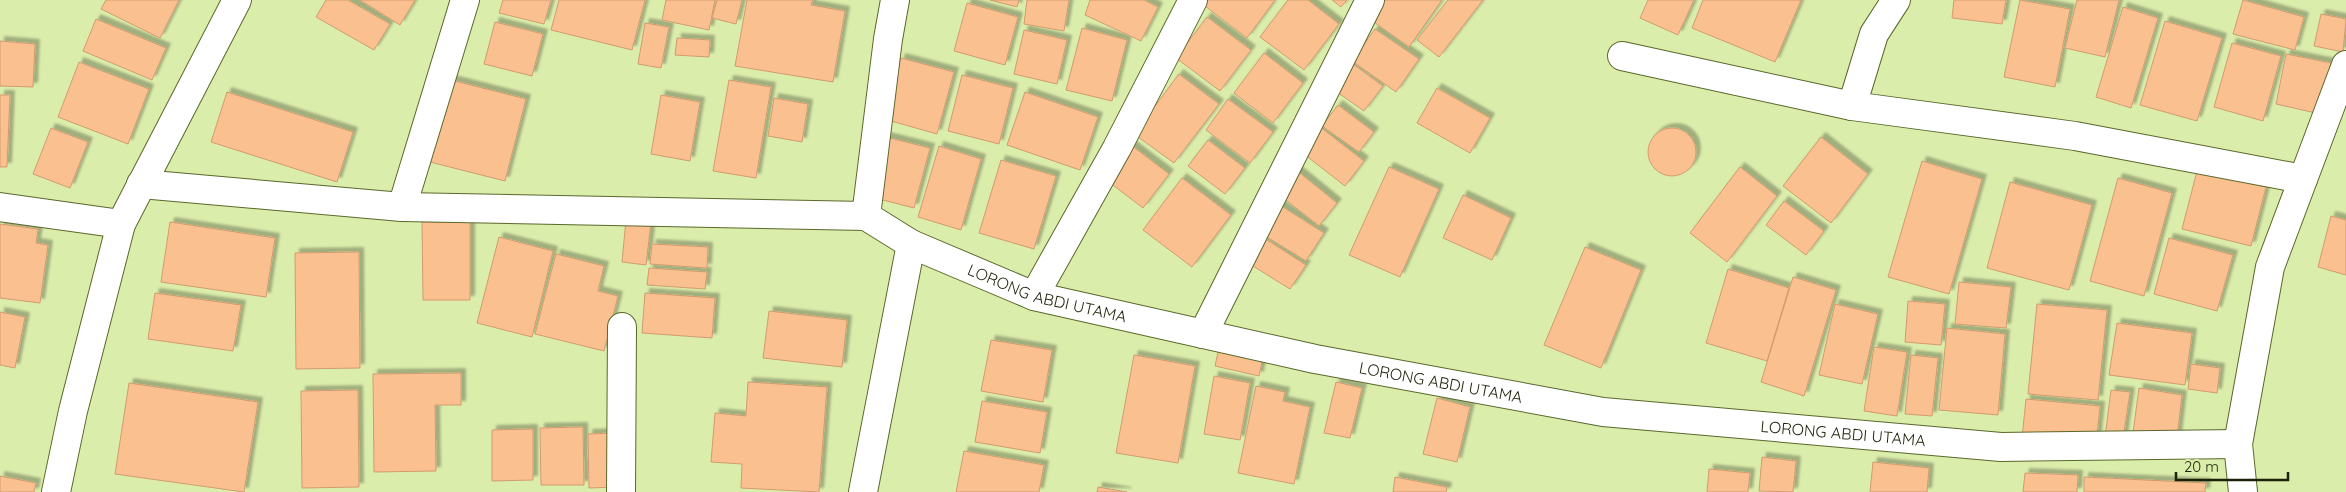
<svg xmlns="http://www.w3.org/2000/svg" width="2346" height="492" font-family="Quicksand,sans-serif">
<defs>
<filter id="shadow"><feDropShadow dx="4.5" dy="-4.5" stdDeviation="1" flood-color="#0004"/></filter>
</defs>
<rect width="100%" height="100%" fill="#dbedab"/>
<g fill="#fbc08f" stroke="#d19b6f" filter="url(#shadow)">
<path d="M106,0H179L160,38L101,9Z"/>
<path d="M326,0H348L390,24L374,50L316,17Z"/>
<path d="M360,0H415L400,25Z"/>
<path d="M503,0H551L544,24L499,13Z"/>
<path d="M559,0H645L632,50L551,30Z"/>
<path d="M666,0H715L709,30L662,20Z"/>
<path d="M717,0H742L736,24L712,18Z"/>
<path d="M747,0H813L811,5L845,11L833,82L735,66Z"/>
<path d="M990,0H1019L1017,7Z"/>
<path d="M1027,0H1069L1064,31L1024,24Z"/>
<path d="M1090,0H1144L1158,7L1141,41L1085,15Z"/>
<path d="M1203,0H1275L1247,38L1201,3Z"/>
<path d="M1288,0H1308L1339,24L1304,70L1260,37Z"/>
<path d="M1332,0H1347L1341,7Z"/>
<path d="M1385,0H1442L1409,47L1371,20Z"/>
<path d="M1448,0H1483L1439,57L1417,40Z"/>
<path d="M1648,0H1694L1678,35L1640,18Z"/>
<path d="M1703,0H1801L1775,62L1692,28Z"/>
<path d="M1954,0H2006L2002,24L1952,18Z"/>
<path d="M2020,0L2070,9L2055,87L2004,77Z"/>
<path d="M2077,0H2119L2105,57L2065,48Z"/>
<path d="M2243,0L2304,17L2295,50L2233,34Z"/>
<path d="M967,3L1018,17L1005,65L954,51Z"/>
<path d="M2123,7L2158,18L2131,108L2096,97Z"/>
<path d="M2321,14L2346,19L2343,52L2314,46Z"/>
<path d="M1207,17L1251,50L1220,91L1176,58Z"/>
<path d="M96,19L166,48L152,80L83,51Z"/>
<path d="M2165,21L2222,38L2197,121L2140,105Z"/>
<path d="M495,22L543,34L532,76L484,64Z"/>
<path d="M645,23L669,27L661,68L638,64Z"/>
<path d="M1082,28L1127,40L1112,101L1066,90Z"/>
<path d="M1375,29L1419,59L1396,92L1352,61Z"/>
<path d="M1024,30L1067,40L1057,84L1014,74Z"/>
<path d="M677,38L710,40L709,57L675,55Z"/>
<path d="M0,41L35,44L33,87L0,86Z"/>
<path d="M2232,43L2281,56L2263,121L2214,107Z"/>
<path d="M1264,53L1303,83L1273,123L1234,93Z"/>
<path d="M2286,54L2331,63L2320,114L2276,104Z"/>
<path d="M901,58L954,72L937,134L884,119Z"/>
<path d="M79,62L149,89L128,144L58,117Z"/>
<path d="M1353,64L1383,86L1364,111L1334,90Z"/>
<path d="M1179,74L1219,104L1174,163L1134,134Z"/>
<path d="M962,75L1013,88L999,144L948,131Z"/>
<path d="M451,80L526,99L505,181L430,162Z"/>
<path d="M729,80L771,87L756,178L713,171Z"/>
<path d="M1437,88L1490,118L1470,153L1417,123Z"/>
<path d="M227,92L353,132L337,182L211,142Z"/>
<path d="M1025,92L1098,117L1080,170L1007,145Z"/>
<path d="M0,95H10L7,167H0Z"/>
<path d="M661,95L700,102L690,161L651,154Z"/>
<path d="M774,98L808,104L802,142L768,136Z"/>
<path d="M1228,99L1273,132L1250,163L1206,130Z"/>
<path d="M1338,105L1374,132L1359,152L1322,126Z"/>
<path d="M1319,126L1364,161L1345,186L1300,151Z"/>
<path d="M51,128L88,142L70,188L33,174Z"/>
<circle cx="1672" cy="152" r="24"/>
<path d="M886,137L930,148L914,208L871,197Z"/>
<path d="M1821,137L1868,174L1831,223L1783,186Z"/>
<path d="M1208,140L1245,168L1225,194L1188,166Z"/>
<path d="M1131,145L1169,174L1143,208L1105,179Z"/>
<path d="M939,146L981,159L961,230L918,217Z"/>
<path d="M1001,160L1056,176L1034,249L979,233Z"/>
<path d="M1922,161L1982,179L1949,294L1888,277Z"/>
<path d="M1389,167L1439,189L1400,277L1349,255Z"/>
<path d="M1740,167L1777,196L1727,262L1690,233Z"/>
<path d="M1295,169L1337,203L1319,226L1277,193Z"/>
<path d="M2197,171L2266,187L2251,246L2182,229Z"/>
<path d="M1182,178L1231,215L1192,267L1143,230Z"/>
<path d="M2118,178L2172,193L2144,296L2090,281Z"/>
<path d="M2010,182L2092,205L2069,290L1987,268Z"/>
<path d="M1463,195L1511,218L1492,260L1443,238Z"/>
<path d="M1784,201L1824,231L1806,255L1766,225Z"/>
<path d="M1275,202L1324,233L1306,261L1257,231Z"/>
<path d="M2331,216L2346,220V275L2318,267Z"/>
<path d="M626,220L651,222L646,265L622,262Z"/>
<path d="M170,222L275,238L266,297L161,282Z"/>
<path d="M422,222H470V300H423Z"/>
<path d="M0,224L38,229L36,243L48,245L40,303L0,298Z"/>
<path d="M1261,236L1306,265L1290,289L1245,261Z"/>
<path d="M499,237L553,251L532,337L477,323Z"/>
<path d="M2169,238L2233,255L2217,311L2154,294Z"/>
<path d="M652,244L708,247L707,268L650,264Z"/>
<path d="M1585,247L1641,270L1601,368L1544,345Z"/>
<path d="M359,252L360,368L296,369L295,253Z"/>
<path d="M556,254L604,266L598,291L618,296L604,351L535,334Z"/>
<path d="M649,268L707,272L705,289L647,285Z"/>
<path d="M1728,269L1789,288L1767,361L1706,343Z"/>
<path d="M1793,277L1836,290L1804,396L1761,382Z"/>
<path d="M1959,282L2011,287L2006,328L1955,324Z"/>
<path d="M155,293L241,305L233,351L148,339Z"/>
<path d="M645,293L715,298L712,338L642,333Z"/>
<path d="M1908,301L1945,304L1941,345L1905,342Z"/>
<path d="M1835,304L1878,314L1862,384L1819,375Z"/>
<path d="M2037,304L2107,310L2098,400L2028,394Z"/>
<path d="M769,311L847,320L842,367L763,358Z"/>
<path d="M0,312L25,317L15,368L0,365Z"/>
<path d="M2117,323L2192,333L2185,385L2109,375Z"/>
<path d="M1947,328L2005,334L1998,415L1939,410Z"/>
<path d="M991,340L1052,350L1043,402L981,391Z"/>
<path d="M1220,343L1264,351L1259,376L1215,366Z"/>
<path d="M1874,347L1907,352L1897,416L1864,411Z"/>
<path d="M1134,355L1195,366L1178,463L1116,453Z"/>
<path d="M1911,355L1938,358L1932,416L1905,414Z"/>
<path d="M2191,364L2220,368L2217,393L2188,389Z"/>
<path d="M461,373V405H435L436,471L374,472L373,374Z"/>
<path d="M1214,376L1250,383L1240,440L1204,434Z"/>
<path d="M748,382L827,387L819,492L741,488L742,464L711,462L715,413L746,416Z"/>
<path d="M1336,382L1362,388L1350,438L1324,433Z"/>
<path d="M129,383L258,402L244,492L115,474Z"/>
<path d="M1256,386L1285,392L1283,401L1310,407L1294,484L1238,473Z"/>
<path d="M2139,388L2182,395L2177,438L2133,433Z"/>
<path d="M358,390L359,487L302,488L301,391Z"/>
<path d="M2111,390L2130,392L2123,439L2105,437Z"/>
<path d="M1437,398L1470,407L1457,462L1423,454Z"/>
<path d="M2026,399L2100,406L2096,444L2022,438Z"/>
<path d="M982,401L1047,412L1040,453L975,442Z"/>
<path d="M583,427L584,485H541L540,428Z"/>
<path d="M533,429V480L492,481V430Z"/>
<path d="M616,433L617,487L589,488L588,434Z"/>
<path d="M964,451L1044,465L1039,492H956Z"/>
<path d="M1762,457L1796,461L1793,492L1759,491Z"/>
<path d="M1873,462L1929,468L1927,492H1870Z"/>
<path d="M1709,469L1750,473L1748,492H1707Z"/>
<path d="M2025,473L2078,475L2077,492H2023Z"/>
<path d="M0,476L36,483L34,492H0Z"/>
<path d="M1395,477L1447,487L1446,492H1393Z"/>
<path d="M2084,477L2206,483L2205,492H2084Z"/>
<path d="M1098,487L1127,492H1097Z"/>
</g>
<g fill="none" stroke-linecap="round" stroke-linejoin="round">
<g stroke="#5a682b" stroke-width="30">
<g id="minor">
<path d="M895,0L888,39L866,216L911,244"/>
<path d="M1622,56L1852,106L2075,136L2303,179"/>
<path d="M1852,106L1874,34L1896,0"/>
<path d="M141,184L402,207L866,216"/>
<path d="M0,207L121,224"/>
<path d="M402,207L465,0"/>
<path d="M1034,296L1117,148L1193,0"/>
<path d="M1203,334L1370,0"/>
<path d="M56,492L73,411L121,224L237,0"/>
<path d="M621,492L622,327"/>
<path id="s1" d="M863,492L911,244L1034,296L1315,359L1603,412L2001,447L2238,444"/>
<path d="M2243,492L2238,444L2270,267L2346,65"/>
</g>
</g>
<use href="#minor" stroke="#fff" stroke-width="28"/>
</g>
<g text-anchor="middle" stroke-width="4" stroke-linejoin="round" paint-order="stroke">
<g font-size="16" fill="#1c2208" stroke="#dbedab">
<text dy="6" stroke="none"><textPath href="#s1" startOffset="398">LORONG ABDI UTAMA</textPath></text>
<text dy="6" stroke="none"><textPath href="#s1" startOffset="802">LORONG ABDI UTAMA</textPath></text>
<text dy="6" stroke="none"><textPath href="#s1" startOffset="1208">LORONG ABDI UTAMA</textPath></text>
</g>
</g>
<path d="M2176 472v8h112v-8" fill="none" stroke="#1c2208" stroke-width="2.5"/>
<text x="2184" y="472" font-size="15" fill="#1c2208" stroke="#dbedab" stroke-width="4" paint-order="stroke">20 m</text>
</svg>
